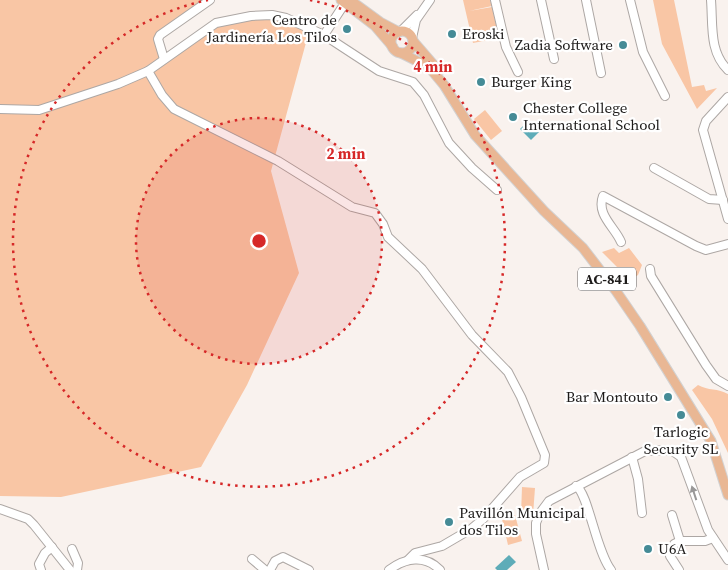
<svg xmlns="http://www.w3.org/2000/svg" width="728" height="570" font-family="'Source Serif 4',serif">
<rect width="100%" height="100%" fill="#f9f2ee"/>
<g fill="#f9c6a5">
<path d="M0,0H205L162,29L156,39L161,58L211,29L231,22L273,17L310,28L271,171L299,273L247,385L201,467L61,497L0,496Z"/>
<path d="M463,0H490L492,6L469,11L492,7L499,38L473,43Z"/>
<path d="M653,0H674L692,87L704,85L706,91L717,88L697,109L662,44Z"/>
<path d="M485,110L502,131L491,140L474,119Z"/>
<path d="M614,248L619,253L629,248L642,265L638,275L630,280L602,252Z"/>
<path d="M698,385C708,391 718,388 728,394V453L712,419L692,390Z"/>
<path d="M522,487L535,488L533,515H521Z"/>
<path d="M515,515L522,541L508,545L502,519Z"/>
</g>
<g fill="#5eacb8">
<path d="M528,121L539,132L531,140L520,129Z"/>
<path d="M509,555L516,562L507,570H497L495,568Z"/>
</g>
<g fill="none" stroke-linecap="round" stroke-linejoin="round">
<g stroke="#ada7a4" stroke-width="10">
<g id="minor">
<path d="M495,0L506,47L518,72"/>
<path d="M541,0L554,59"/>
<path d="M586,0L601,73"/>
<path d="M630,0L643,52L665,96"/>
<path d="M711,0C713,25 709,52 728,70"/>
<path d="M400,32L417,15"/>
<path d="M324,35L345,3"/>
<path d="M412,38L416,20L430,0"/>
<path d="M164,59L158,39L160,35L210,0"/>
<path d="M148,71L162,95L174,109L278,161L352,207L375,213L383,224L388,237L422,269L472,335L508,372L521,397L545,455L544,463L520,477L483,519L471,529L442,546L415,553L408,560"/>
<path d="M728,97L706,121L703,130L728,219"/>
<path d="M0,109L39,110L118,84L148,71L216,23L251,16L272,15L286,18L324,35L379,71L413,82L424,95L449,143L472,168L497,190"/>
<path d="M654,168L709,199L723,200"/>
<path d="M621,242C615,227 596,215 603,196L696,246L706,250L728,244"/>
<path d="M650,269L651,276L706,365L716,379L728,386"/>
<path d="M632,457L638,479L642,513"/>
<path d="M576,486C588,492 596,551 611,570"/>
<path d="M0,509L28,519L34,525L70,570"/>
<path d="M672,515L680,541H705L713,538"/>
<path d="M72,549L78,563L77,570"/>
<path d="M252,559L265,570"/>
<path d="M41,570L39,564L45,553L52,547"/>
<path d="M270,570L275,561L283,557L309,570"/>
<path d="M389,570C405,558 425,554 440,570"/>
<path d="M544,570L536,534V523L540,513L549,501L645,451L671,450L681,457L708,530L728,560"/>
<path d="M679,570L670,556L674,544L680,541"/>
</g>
</g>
<g stroke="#d2d1d1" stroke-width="11">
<g id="major">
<path d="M341,0L375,26L393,47"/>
<path d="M350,0L380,22L399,32"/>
<circle cx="402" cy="42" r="11"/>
<path d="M413,41L439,71"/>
<path d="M401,53L429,67L444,85L475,135L544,211L583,248L616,291L640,326L711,441L728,495"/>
</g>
</g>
<use href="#minor" stroke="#fff" stroke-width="8"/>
<use href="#major" stroke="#e9b794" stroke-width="9"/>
</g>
<defs><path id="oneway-solid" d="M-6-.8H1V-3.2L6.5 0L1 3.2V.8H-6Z" transform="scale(1.25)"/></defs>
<use fill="#999898" href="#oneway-solid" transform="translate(694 493) rotate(-108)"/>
<circle cx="259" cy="241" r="123" fill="#d62828" fill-opacity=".12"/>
<g fill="none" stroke="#d62828" stroke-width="2.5" stroke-dasharray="2.5 5">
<circle cx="259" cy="241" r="123"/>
<path d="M310 0A246 246 0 1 1 208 0"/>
</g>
<g fill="#458b96" stroke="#fff" stroke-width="2">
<circle cx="347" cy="29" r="5"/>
<circle cx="452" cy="34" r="5"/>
<circle cx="623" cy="45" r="5"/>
<circle cx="481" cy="82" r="5"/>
<circle cx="513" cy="117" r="5"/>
<circle cx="668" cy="397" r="5"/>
<circle cx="681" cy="415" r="5"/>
<circle cx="449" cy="522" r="5"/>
<circle cx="648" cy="549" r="5"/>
</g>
<g text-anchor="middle" stroke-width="4.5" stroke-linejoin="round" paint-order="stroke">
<rect fill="#fff" stroke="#615f5f" stroke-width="1" x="578" y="267.5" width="58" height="23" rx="4"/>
<g font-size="14" font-weight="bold" fill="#1d1b1a">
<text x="607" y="284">AC-841</text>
</g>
<g font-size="15" fill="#1d1b1a" stroke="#fff" text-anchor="start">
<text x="337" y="25" text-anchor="end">Centro de<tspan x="337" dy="17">Jardinería Los Tilos</tspan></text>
<text x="462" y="39">Eroski</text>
<text x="613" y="50" text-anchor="end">Zadia Software</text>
<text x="491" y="87">Burger King</text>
<text x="523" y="113">Chester College<tspan x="523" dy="17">International School</tspan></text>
<text x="658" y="402" text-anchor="end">Bar Montouto</text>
<text x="681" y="437" text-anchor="middle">Tarlogic<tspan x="681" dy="17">Security SL</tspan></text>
<text x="459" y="518">Pavillón Municipal<tspan x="459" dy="17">dos Tilos</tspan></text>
<text x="658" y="554">U6A</text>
</g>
</g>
<circle cx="259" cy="241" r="8" fill="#d62828" stroke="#fff" stroke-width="2.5"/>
<g font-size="15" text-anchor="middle" font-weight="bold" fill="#d62828" stroke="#fff" stroke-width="4.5" stroke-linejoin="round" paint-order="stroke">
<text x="433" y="72">4 min</text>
<text x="346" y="159">2 min</text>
</g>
</svg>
